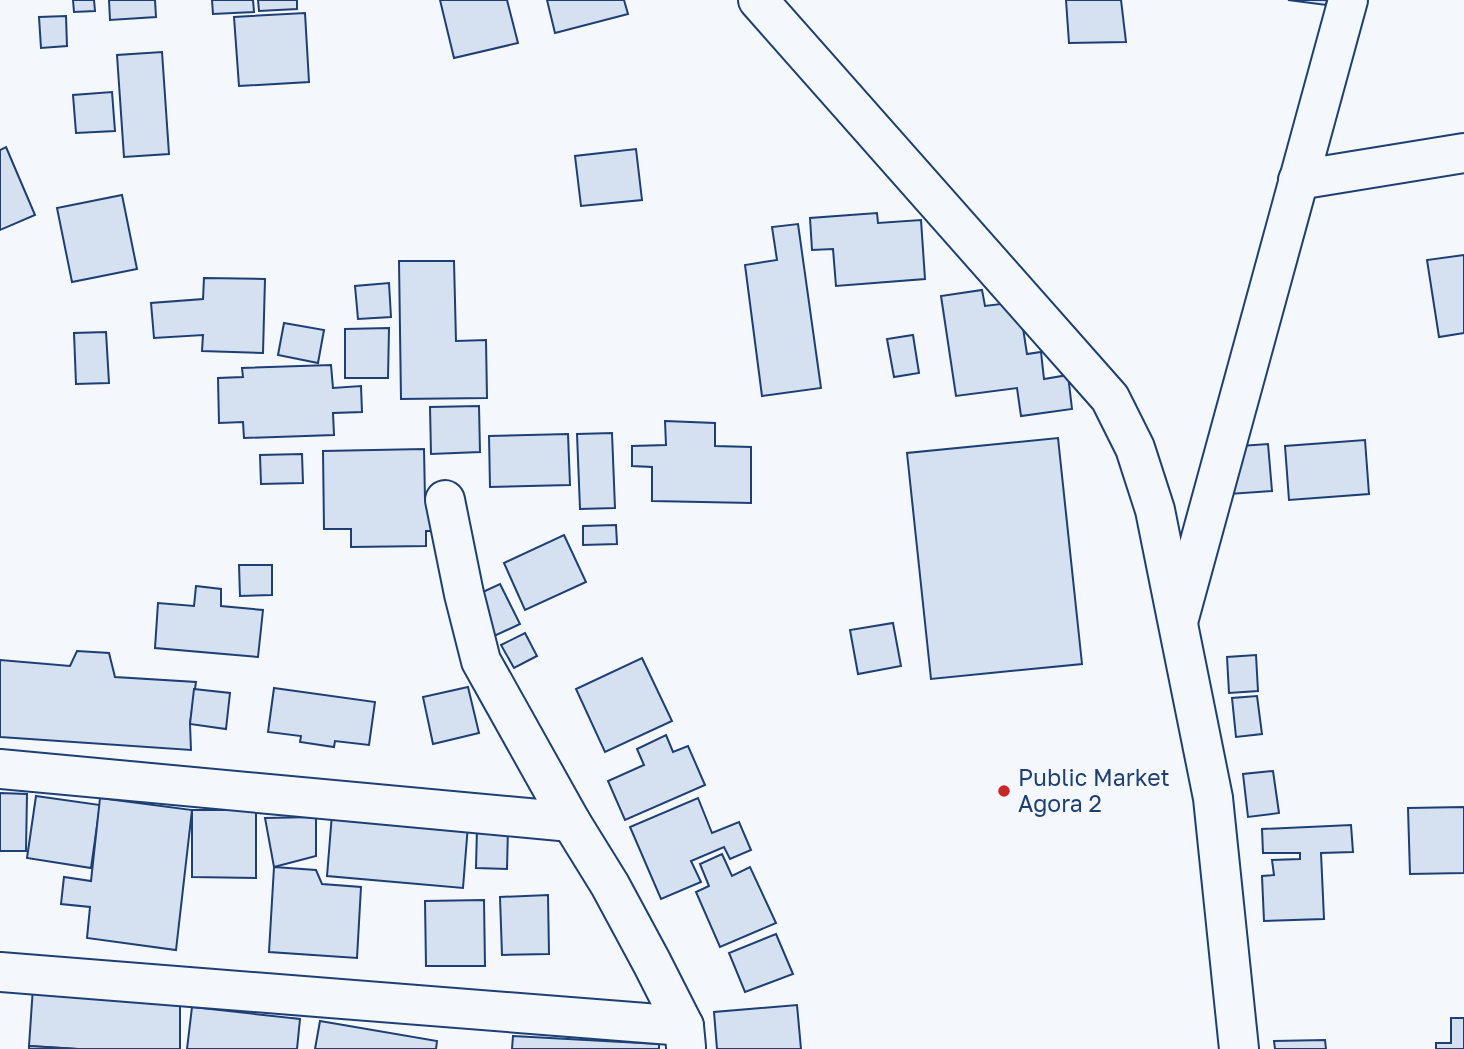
<svg xmlns="http://www.w3.org/2000/svg" width="1464" height="1049" font-family="'Golos Text',sans-serif">
<rect width="100%" height="100%" fill="#f4f7fb"/>
<g fill="#d5e0f0" stroke="#1d3f73" stroke-width="2">
<path d="M73,0H94L95,11L74,12Z"/>
<path d="M109,0H155L156,17L110,20Z"/>
<path d="M212,0H253L254,12L213,14Z"/>
<path d="M258,0H297V9L259,11Z"/>
<path d="M440,0H507L518,43L454,58Z"/>
<path d="M547,0H624L628,14L555,33Z"/>
<path d="M1066,0H1121L1126,42L1069,43Z"/>
<path d="M1288,0H1327L1326,5Z"/>
<path d="M305,13L309,82L239,86L234,17Z"/>
<path d="M66,16L67,46L41,48L39,17Z"/>
<path d="M162,52L169,154L124,157L117,55Z"/>
<path d="M112,92L115,131L76,133L73,95Z"/>
<path d="M6,147L35,215L0,230V150Z"/>
<path d="M636,149L642,200L581,206L575,156Z"/>
<path d="M122,195L137,269L72,282L57,208Z"/>
<path d="M877,213L878,223L921,220L925,279L836,286L833,249L812,250L810,218Z"/>
<path d="M798,224L821,388L762,396L745,265L777,260L772,227Z"/>
<path d="M1464,255V333L1439,337L1427,260Z"/>
<path d="M399,261H454L456,341L486,340L487,398L401,399Z"/>
<path d="M204,278L265,279L263,353L202,351L203,335L154,338L151,303L203,299Z"/>
<path d="M389,283L391,317L358,319L355,286Z"/>
<path d="M982,290L985,306L1019,302L1027,354L1041,352L1044,379L1068,375L1072,409L1021,416L1017,388L956,396L941,296Z"/>
<path d="M284,323L324,330L318,363L278,355Z"/>
<path d="M389,328L388,378H345V329Z"/>
<path d="M106,332L109,383L76,384L74,333Z"/>
<path d="M913,335L919,373L894,377L887,339Z"/>
<path d="M331,365L333,388L361,386L362,412L333,413L334,435L244,438L243,422L219,423L218,378L243,377L242,368Z"/>
<path d="M479,406L480,452L431,454L430,407Z"/>
<path d="M665,421L715,423V446L751,447V503L652,501V467L632,466V446L666,445Z"/>
<path d="M612,433L615,508L580,509L577,434Z"/>
<path d="M568,434L570,485L490,487L489,436Z"/>
<path d="M1058,438L1082,664L931,679L907,453Z"/>
<path d="M1365,440L1369,494L1289,500L1285,446Z"/>
<path d="M1268,444L1272,491L1229,494L1226,447Z"/>
<path d="M424,449L425,499H437L438,531H426V546L351,547V529H324L323,451Z"/>
<path d="M302,454L303,483L261,484L260,455Z"/>
<path d="M616,525L617,544L583,545V526Z"/>
<path d="M564,535L586,582L525,610L504,563Z"/>
<path d="M239,565H272V595L240,596Z"/>
<path d="M500,584L520,624L494,636L474,596Z"/>
<path d="M196,586L221,589V606L263,610L258,657L155,648L158,603L194,606Z"/>
<path d="M893,623L901,666L858,674L850,630Z"/>
<path d="M525,633L537,656L514,668L501,645Z"/>
<path d="M77,651L109,653L115,677L196,682L190,724L191,750L0,737V660L70,666Z"/>
<path d="M1256,655L1258,691L1229,693L1227,657Z"/>
<path d="M642,658L672,721L605,752L576,689Z"/>
<path d="M468,687L479,733L433,744L423,697Z"/>
<path d="M274,688L375,702L369,745L335,741L334,747L300,742L301,736L268,732Z"/>
<path d="M194,689L230,693L226,729L190,724Z"/>
<path d="M1257,696L1262,734L1236,737L1232,698Z"/>
<path d="M666,735L673,752L688,746L705,785L625,820L608,781L644,765L637,749Z"/>
<path d="M1273,771L1279,813L1248,817L1243,774Z"/>
<path d="M0,793L27,794L26,851H0Z"/>
<path d="M36,796L100,805L91,868L27,858Z"/>
<path d="M100,798L192,810L176,950L87,938L90,907L61,904L64,877L91,881Z"/>
<path d="M698,798L712,833L739,822L751,850L730,859L724,847L691,861L701,882L661,899L630,827Z"/>
<path d="M1464,807V873L1410,874L1408,808Z"/>
<path d="M192,810H256V878L192,877Z"/>
<path d="M332,814L468,825L463,888L327,876Z"/>
<path d="M316,817V856L274,867L265,818Z"/>
<path d="M1351,825L1353,852L1321,853L1324,919L1264,921L1262,876L1274,875L1272,860L1300,859V853H1263L1262,829Z"/>
<path d="M477,827L508,828L507,869L476,868Z"/>
<path d="M722,854L732,876L750,867L776,923L720,947L696,892L709,886L700,864Z"/>
<path d="M274,867L316,870L322,884L361,887L357,958L269,952Z"/>
<path d="M548,895L549,954L502,955L500,897Z"/>
<path d="M484,900L485,966H426L425,901Z"/>
<path d="M776,934L793,974L745,992L729,953Z"/>
<path d="M33,987L180,1005V1049H78L29,1046Z"/>
<path d="M797,1005L801,1049H717L714,1012Z"/>
<path d="M192,1007L300,1019L297,1049H187Z"/>
<path d="M1451,1018H1464V1049H1436V1043H1451Z"/>
<path d="M320,1021L437,1041L436,1049H315Z"/>
<path d="M513,1036L659,1044V1049H512Z"/>
<path d="M1325,1040L1326,1049H1275L1274,1041Z"/>
<path d="M29,1046L78,1049H29Z"/>
</g>
<g fill="none" stroke-linecap="round" stroke-linejoin="round">
<g stroke="#1d3f73" stroke-width="42">
<g id="minor">
<path d="M1298,180L1464,153"/>
<path d="M445,500L464,594L481,661L571,822L610,885L652,963L684,1026L686,1047"/>
<path d="M1178,622L1348,0"/>
<path d="M0,769L571,822"/>
<path d="M0,972L684,1026"/>
</g>
</g>
<g stroke="#1d3f73" stroke-width="42">
<path id="secondary" d="M758,0L1110,398L1135,448L1155,510L1213,798L1239,1049"/>
</g>
<use href="#minor" stroke="#f4f7fb" stroke-width="38"/>
<use href="#secondary" stroke="#f4f7fb" stroke-width="38"/>
</g>
<circle fill="#c62828" stroke="#f4f7fb" stroke-width="2.5" cx="1004" cy="791" r="7"/>
<g text-anchor="middle" stroke-width="5" stroke-linejoin="round" paint-order="stroke">
<g font-size="23" fill="#1d3f73" stroke="#f4f7fb" text-anchor="start">
<text x="1018" y="786">Public Market<tspan x="1018" dy="26">Agora 2</tspan></text>
</g>
</g>
</svg>
